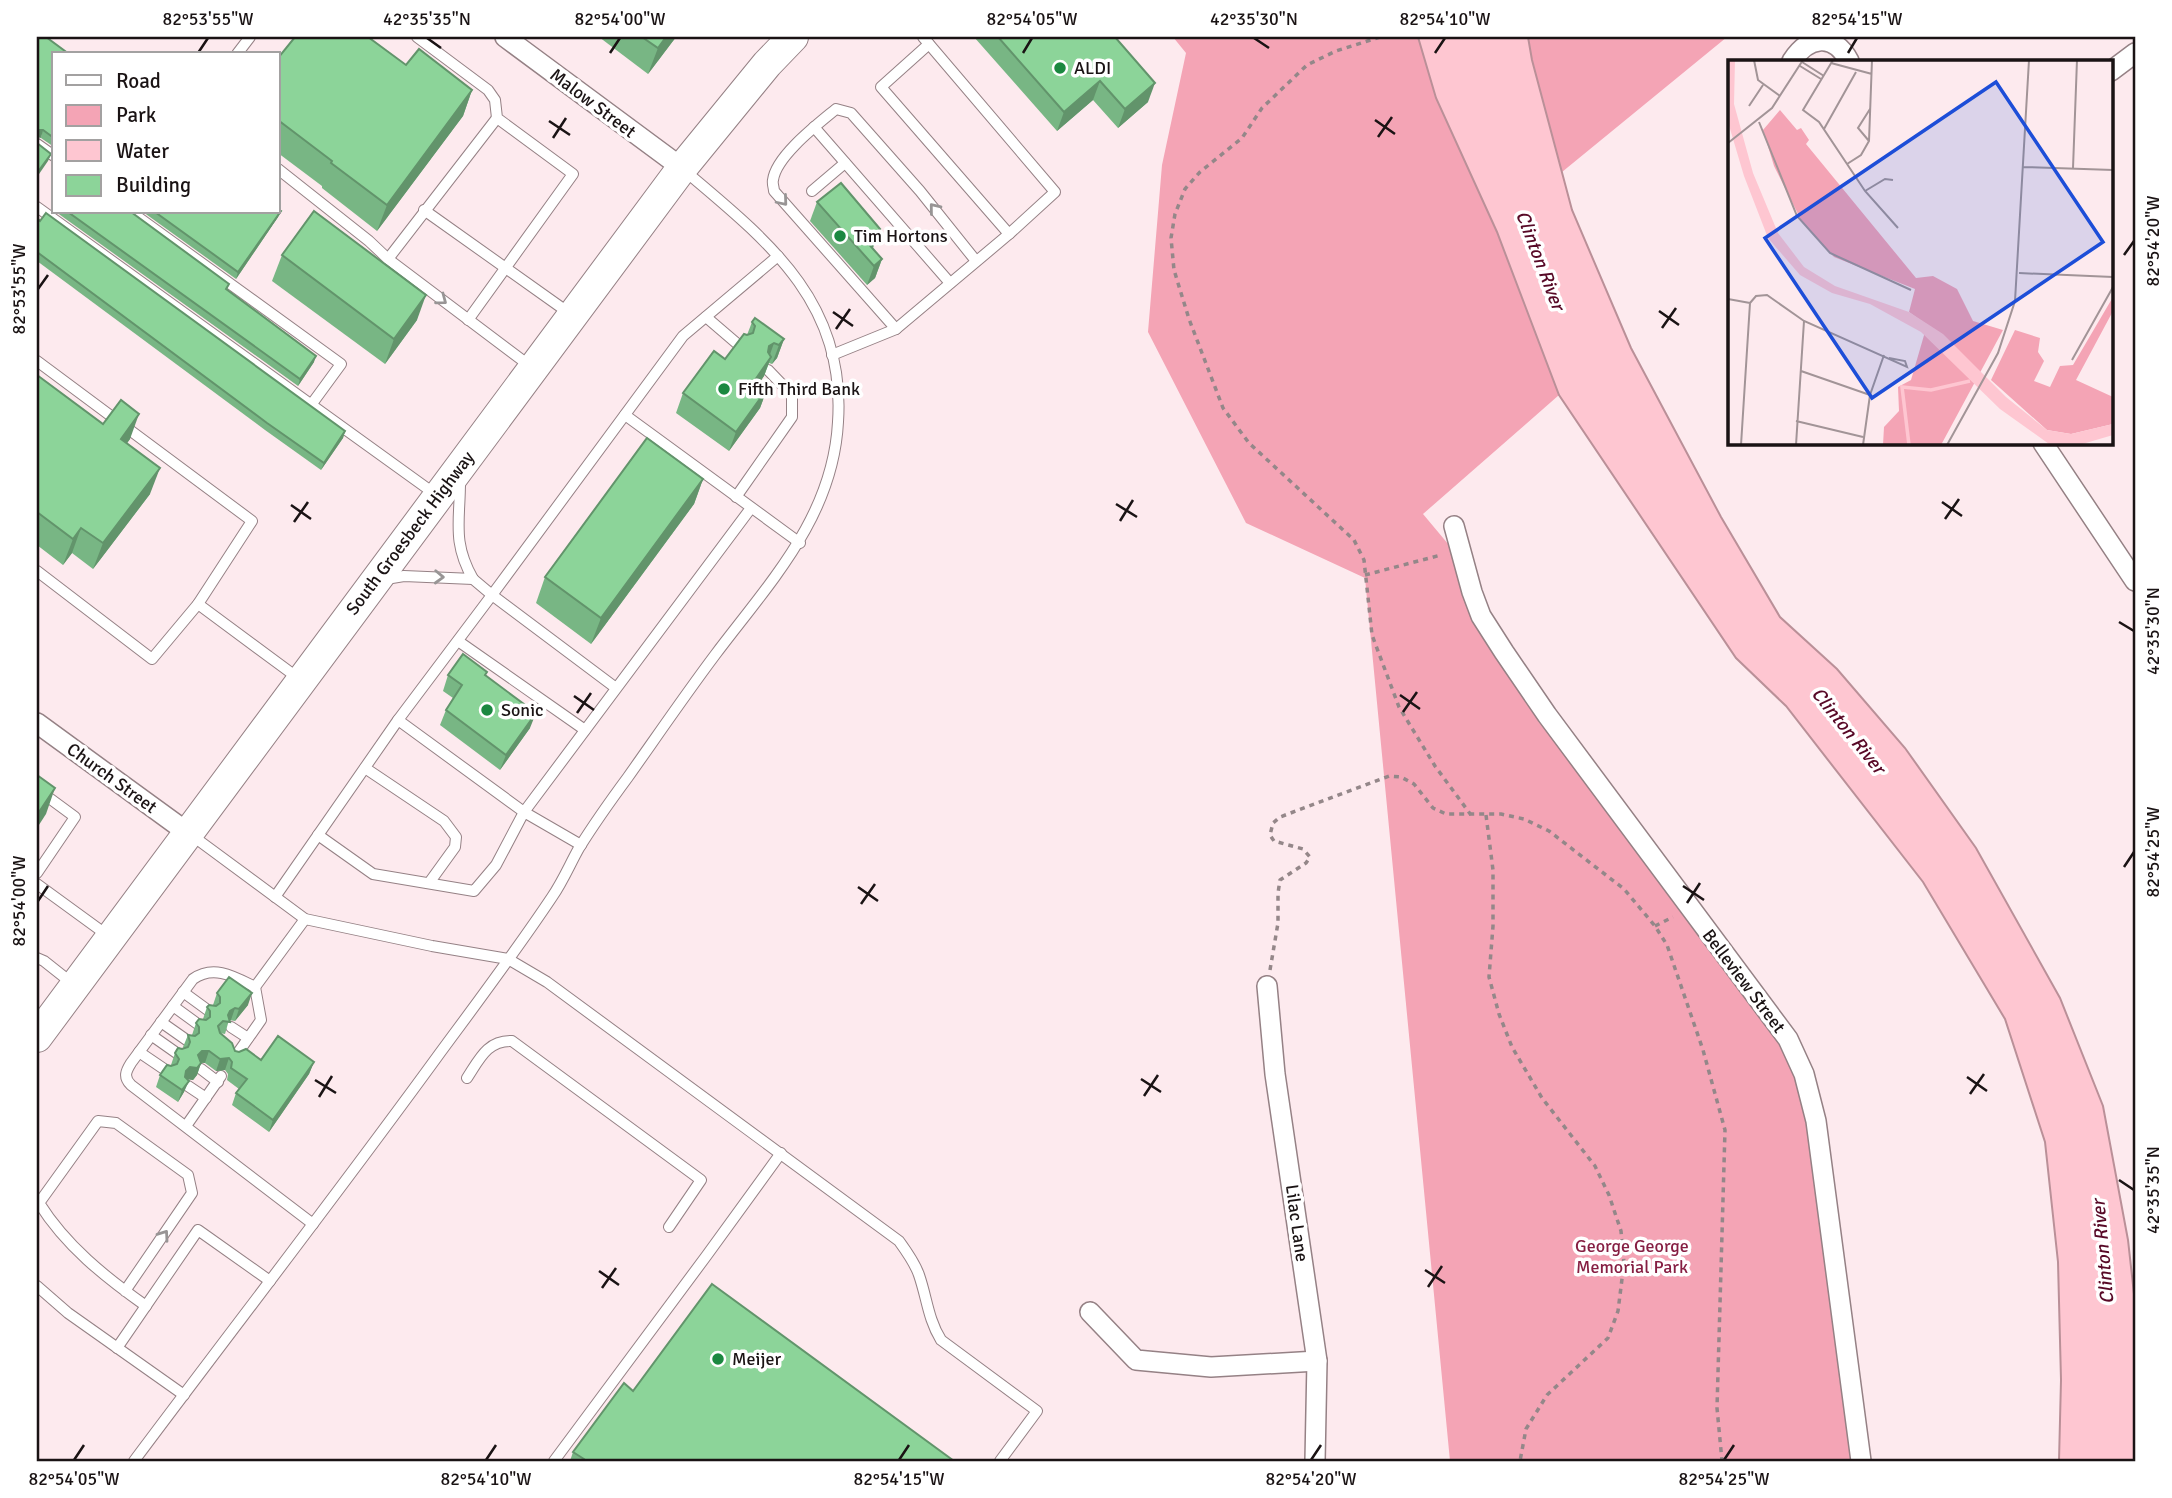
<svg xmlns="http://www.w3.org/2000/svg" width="2172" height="1498" font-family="Signika,sans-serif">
<rect width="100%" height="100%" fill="#fdeaee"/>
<path fill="#f4a4b5" d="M1173,37H1727L1562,172L1497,232L1559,395L1423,514L1464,563L1481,616L1804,1074L1861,1461H1450L1365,578L1246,523L1148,332L1162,165L1186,53Z"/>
<path fill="#fec6d1" stroke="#ba9098" stroke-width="2" d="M1418,37H1528L1532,60L1572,210L1631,348L1721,517L1780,617L1837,669L1905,748L1976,848L2060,998L2103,1106L2128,1240L2135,1303V1461H2059L2061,1380L2058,1262L2045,1142L2005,1019L1923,882L1786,706L1736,658L1559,395L1497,232L1436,98Z"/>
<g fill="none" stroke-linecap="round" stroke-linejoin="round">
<g stroke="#958185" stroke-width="12">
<g id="lane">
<path d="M417,37L488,90L495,100L497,118L573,174L468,320"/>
<path d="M929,44L881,87L1009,234"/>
<path d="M237,54L250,37"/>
<path d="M814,127L950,283"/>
<path d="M37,144L54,156"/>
<path d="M278,169L369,241L388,259L530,366"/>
<path d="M812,191L845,163"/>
<path d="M37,207L435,494"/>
<path d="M424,210L569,313"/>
<path d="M131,212L341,364L311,405"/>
<path d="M388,259L497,118"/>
<path d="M706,317L741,347"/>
<path d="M896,329L774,191C774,188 772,183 773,180C776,156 818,124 836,109L851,113L920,191L976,261"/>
<path d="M832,355L896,329L1009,234L1055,192L923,37"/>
<path d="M37,361L252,521L198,604L152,659L37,571"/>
<path d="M625,415L800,543"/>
<path d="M736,497L792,417V395L768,370"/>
<path d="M386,579L404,576L473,579C452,542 460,521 460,482"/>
<path d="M473,579L492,595L683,336L778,256"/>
<path d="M198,604L298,678"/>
<path d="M458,641L585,730"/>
<path d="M616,688L492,595L398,720L524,812L751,508"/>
<path d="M365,768L444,821L456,837L455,847L429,883"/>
<path d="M37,789L75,817L37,873"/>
<path d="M190,834L305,919L432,946L508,959L547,982L899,1241C907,1252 915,1263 919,1275C927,1298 928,1319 941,1340L1037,1411L1000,1461"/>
<path d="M318,835L373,874L474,891L496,865L524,812L581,845"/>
<path d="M37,884L107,935"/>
<path d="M275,897L398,720"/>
<path d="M305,919L255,987C235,977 214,964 193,979L131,1063C126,1071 123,1077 131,1085L313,1224"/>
<path d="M37,958L44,961L73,984"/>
<path d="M183,992L209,1011"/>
<path d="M173,1006L199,1025"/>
<path d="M161,1022L188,1041"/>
<path d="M231,1027L248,1038"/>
<path d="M151,1035L178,1054"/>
<path d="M139,1052L167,1071"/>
<path d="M235,1057L261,1020L255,987"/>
<path d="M201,1069L218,1082"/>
<path d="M467,1078C479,1060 487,1040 512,1041L701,1180L669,1227"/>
<path d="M188,1086L206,1098"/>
<path d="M186,1126L221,1076"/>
<path d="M37,1286L68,1313L184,1395"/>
<path d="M125,1291L192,1193L188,1175L116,1123L98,1121L39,1203C66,1246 105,1277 146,1306"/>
<path d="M117,1348L198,1230L270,1281"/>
<path d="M134,1461C235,1326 338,1193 437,1057C476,1004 516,951 552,897C563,881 570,864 579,848C594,824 611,800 628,777C657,736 685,695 715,655C770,582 833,517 838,422C846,302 768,241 685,171"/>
<path d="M554,1461L707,1255L781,1153"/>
</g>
</g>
<g stroke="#958185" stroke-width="22">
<g id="street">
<path d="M505,37L682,168"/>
<path d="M1792,61C1808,36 1834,32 1849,61"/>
<path d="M2111,71L2135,53"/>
<path d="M2043,443L2135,581"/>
<path d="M1454,526L1472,592L1481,616L1504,652L1547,715L1788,1039L1804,1074L1816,1121L1861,1461"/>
<path d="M37,723L188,833"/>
<path d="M1267,986L1275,1074L1317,1361L1315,1461"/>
<path d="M1090,1312L1136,1360L1211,1367L1317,1361"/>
</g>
</g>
<g stroke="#958185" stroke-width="32">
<path id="primary" d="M37,1037L682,168L767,64L793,37"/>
</g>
<g stroke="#948789" stroke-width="3.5" stroke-dasharray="5 5" stroke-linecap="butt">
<path d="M1380,37L1336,51L1307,65L1262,108L1242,138L1200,172L1185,189L1175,214L1171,238L1174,270L1189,319L1223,408L1249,443L1354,540L1364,560L1372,635L1399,707L1435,766L1471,815"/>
<path d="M1365,575L1441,555"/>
<path d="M1486,815L1493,870V926L1489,977L1499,1014L1512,1047L1542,1098L1595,1166L1609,1195L1621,1231L1624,1263L1618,1311L1608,1338L1547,1395L1526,1429L1520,1461"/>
<path d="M1655,926L1673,917"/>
<path d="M1270,970L1278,923V893L1280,880L1306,863L1310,857L1303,849L1274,841L1270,835L1273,823L1280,817L1389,776L1401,777L1414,784L1433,808L1446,814H1501L1524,819L1549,831L1624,889L1655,926L1667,945L1703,1050L1725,1130L1717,1408L1722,1461"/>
</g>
<use href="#lane" stroke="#fff" stroke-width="10"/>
<use href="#street" stroke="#fff" stroke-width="19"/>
<use href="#primary" stroke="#fff" stroke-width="30"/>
</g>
<g fill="#78b684">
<path d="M599,37H676L648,74Z"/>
<path d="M974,37H1115L1148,102L1118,128L1093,100L1057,131Z"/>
<path d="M54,54V147L41,138Z"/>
<path d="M278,58L406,65L472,90L463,116L377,231L322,188V186L278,153Z"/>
<path d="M817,202L873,249L882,259L875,278L867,285L810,221Z"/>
<path d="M56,212H131L229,284L227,290L314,362L298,386Z"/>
<path d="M143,212H278V217L236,279Z"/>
<path d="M37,218L345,431L343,438L321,470L265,430L37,261Z"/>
<path d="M282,255L417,320L385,364L272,281Z"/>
<path d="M752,322L784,339L777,358L772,364L769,363L764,376L759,383L767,389L760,408L729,451L676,413L683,393L725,359L747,335Z"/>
<path d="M37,375L103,424L130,439L127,443L150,494L93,569L72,553L63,565L37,545Z"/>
<path d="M703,479L694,504L591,644L536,603L545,577Z"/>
<path d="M448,675H486L530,728L500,770L440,725L446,710L453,698L443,691Z"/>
<path d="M217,993L248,1005L235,1021L229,1020L225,1034L220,1033L235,1051L261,1060L314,1062L309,1074L269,1132L232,1105L236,1093L239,1089L227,1080L228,1074L225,1070L216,1071L205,1063H201L197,1075L193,1080L188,1079L184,1092L178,1102L156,1087L160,1075L172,1066L171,1065L175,1053L184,1049L183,1047L188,1035L193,1036L192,1035L196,1023L204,1020L203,1019L207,1007L214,1006L213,1005Z"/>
<path d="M633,1391L954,1461H570L573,1452Z"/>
</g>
<g fill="#62946b">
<path d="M666,37H676L648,74L658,48Z"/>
<path d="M1100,81L1093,100L1057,131L1064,112Z"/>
<path d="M1155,83L1148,102L1118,128L1125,109Z"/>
<path d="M472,90L463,116L377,231L387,205Z"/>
<path d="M37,130H43L41,138L37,137Z"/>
<path d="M51,154L48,161L37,177V173Z"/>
<path d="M281,211L278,217L236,279L238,272Z"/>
<path d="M880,229L873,248L866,241Z"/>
<path d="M882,259L875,278L867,285L874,266Z"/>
<path d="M426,295L417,320L385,364L394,339Z"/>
<path d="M784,339L777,358L772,364L779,345Z"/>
<path d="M774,343L767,363L762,365L769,346Z"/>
<path d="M316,356L314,362L298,386L300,379Z"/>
<path d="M771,357L764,376L748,400L755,380Z"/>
<path d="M767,389L760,408L729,451L736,432Z"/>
<path d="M139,414L130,439L112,464L121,439Z"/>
<path d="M345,431L343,438L321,470L324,463Z"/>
<path d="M160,468L150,494L93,569L103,543Z"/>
<path d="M703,479L694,504L591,644L601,618Z"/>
<path d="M81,528L72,553L63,565L73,539Z"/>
<path d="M536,713L530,728L500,770L506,755Z"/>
<path d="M55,788L46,814L37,828V815Z"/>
<path d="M252,993L248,1005L235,1021L239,1009Z"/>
<path d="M235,1008L231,1020L225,1022L230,1011Z"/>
<path d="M202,1051H209L205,1063L198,1062V1055Z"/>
<path d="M229,1058L225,1070L216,1071L220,1059Z"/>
<path d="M314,1062L309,1074L269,1132L273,1120Z"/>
<path d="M201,1063L197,1075L193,1080L185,1079L186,1071L190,1067Z"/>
<path d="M189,1081L184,1092L178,1102L182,1090Z"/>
</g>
<g fill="#8cd499" stroke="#62946b" stroke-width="2">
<path d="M37,37H46L69,54H54V138L43,130H37Z"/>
<path d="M295,37H368L406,65L419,49L472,90L387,205L331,163L332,161L278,120V58Z"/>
<path d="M642,37H666L658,48Z"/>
<path d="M998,37H1115L1155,83L1125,109L1100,81L1064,112Z"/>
<path d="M37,143L51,154L37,173Z"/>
<path d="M841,183L880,229L866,241L882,259L874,266L817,202Z"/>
<path d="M278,209L281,211L238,272L155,212H278Z"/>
<path d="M314,211L426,295L394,339L282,255Z"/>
<path d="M68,212H131L229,284L226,289L316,356L300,379Z"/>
<path d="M46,213L345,431L324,463L267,423L37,252V218L40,221Z"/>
<path d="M755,318L784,339L779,345L774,343L769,346L768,352L771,357L755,380L767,389L736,432L683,393L714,351L725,359L744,334L747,335L753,333L755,326L752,322Z"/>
<path d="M37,375L103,424L121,400L139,414L121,439L160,468L103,543L81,528L73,539L37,512Z"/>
<path d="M647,438L703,479L601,618L545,577Z"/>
<path d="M463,654L487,672L485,675L536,713L506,755L446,710L462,685L448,675Z"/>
<path d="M37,775L55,788L37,815Z"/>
<path d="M229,977L252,993L239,1009L235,1008L230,1011L228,1015L230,1022L223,1021L218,1026L220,1033L232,1043L235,1051L239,1052L246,1049L261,1060L278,1036L314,1062L273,1120L236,1093L247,1079L231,1068L232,1062L229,1058L220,1059L209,1051H202L198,1055L201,1063L197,1068L190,1067L186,1071L185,1077L189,1081L182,1090L160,1075L167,1065L171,1066L177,1064L179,1059L175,1053L178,1048L182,1049L188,1047L190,1042L188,1035L195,1036L199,1033V1027L196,1023L199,1019L206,1020L210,1017V1011L207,1007L209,1005L216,1006L220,1003V997L217,993Z"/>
<path d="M712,1284L954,1461H583L584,1459L573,1452L624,1383L633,1391Z"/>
</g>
<defs><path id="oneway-chevron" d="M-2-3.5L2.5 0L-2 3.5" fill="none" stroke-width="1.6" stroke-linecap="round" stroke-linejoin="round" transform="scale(1.75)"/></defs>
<g stroke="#989595">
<use href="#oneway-chevron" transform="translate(783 201) rotate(50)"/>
<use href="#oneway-chevron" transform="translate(934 208) rotate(-129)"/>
<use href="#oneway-chevron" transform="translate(442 300) rotate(37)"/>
<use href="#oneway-chevron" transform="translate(439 577) rotate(2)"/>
<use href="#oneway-chevron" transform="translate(164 1235) rotate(-55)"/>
</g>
<path fill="none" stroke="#1a1314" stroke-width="2.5" d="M427,38L441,48M1254,38L1269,48M198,53L208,38M610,53L620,38M1023,53L1032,38M1435,53L1445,38M1848,53L1857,38M1375,120L1395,134M549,121L570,135M1378,137L1392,117M553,138L566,118M2124,255L2134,241M38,289L48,275M1659,311L1679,325M833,312L853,326M1662,328L1676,308M836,329L850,309M1942,502L1962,516M1116,504L1137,517M291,505L311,519M1945,519L1959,499M1120,521L1133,500M294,522L308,502M2119,622L2134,631M1400,695L1420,709M574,696L594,710M1403,712L1417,692M577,713L591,693M2124,867L2134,852M1683,886L1704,900M858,887L878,901M38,901L48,886M1687,903L1700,883M861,904L875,884M1967,1077L1987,1091M1141,1079L1161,1092M315,1080L336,1093M1970,1094L1984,1074M1144,1096L1158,1075M319,1097L332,1076M2119,1180L2134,1190M1425,1270L1445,1283M599,1271L619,1285M1428,1287L1442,1266M602,1288L616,1268M74,1460L84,1445M486,1460L496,1445M899,1460L909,1445M1311,1460L1321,1445M1724,1460L1734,1445"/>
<g fill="#1b8840" stroke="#fff" stroke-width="2.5">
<circle cx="1060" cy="68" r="7"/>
<circle cx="840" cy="236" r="7"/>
<circle cx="724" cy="389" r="7"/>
<circle cx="487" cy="710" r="7"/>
<circle cx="718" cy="1359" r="7"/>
</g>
<g text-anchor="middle" stroke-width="7" stroke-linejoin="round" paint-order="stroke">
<g font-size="18" fill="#1a1314" stroke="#fff" text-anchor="start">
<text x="1074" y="74">ALDI</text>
<text x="854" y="242">Tim Hortons</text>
<text x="738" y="395">Fifth Third Bank</text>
<text x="501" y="716">Sonic</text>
<text x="732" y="1365">Meijer</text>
</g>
<g font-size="18" fill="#1a1314" stroke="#fff">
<text transform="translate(593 103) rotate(37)" y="6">Malow Street</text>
<text transform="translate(410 533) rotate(-53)" y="6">South Groesbeck Highway</text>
<text transform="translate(112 778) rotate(36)" y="6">Church Street</text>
<text transform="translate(1744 981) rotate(53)" y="6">Belleview Street</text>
<text transform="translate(1297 1223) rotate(82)" y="6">Lilac Lane</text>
</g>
<g font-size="18" fill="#861f43" stroke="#fff">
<text x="1632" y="1252">George George<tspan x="1632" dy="21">Memorial Park</tspan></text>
</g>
<g font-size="19" font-style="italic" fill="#580927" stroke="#fff">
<text transform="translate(1541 260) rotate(69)" y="7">Clinton River</text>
<text transform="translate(1849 730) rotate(51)" y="7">Clinton River</text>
<text transform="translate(2102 1252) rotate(-95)" y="7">Clinton River</text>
</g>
</g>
<g transform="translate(1728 60)">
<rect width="385" height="385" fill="#fdeaee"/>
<path d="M52,50L69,70L73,68L81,80L78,84L188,218L205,216L229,229L245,261L275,270L213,385H155L156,367L171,351L170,327L183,320L199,265L181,252L187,229L106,197L73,160L46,106L35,70ZM385,237V251L348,320L385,337V364L343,374L319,370L263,320L287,270L312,278L310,292L316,301L306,321L322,327L332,306L345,305Z" fill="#f4a4b5"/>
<path d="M0,0H7L6,44L25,113L50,173L76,207L107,226L181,252L215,274L278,337L319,370L343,374L385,364V375L351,385L321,384L272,349L193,272L142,244L104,233L72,215L40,178L16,116L0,62Z" fill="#fec6d1"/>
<path fill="none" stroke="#fec6d1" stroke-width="3.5" d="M181,385L174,327L203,330L242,321"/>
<path fill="none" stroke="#a29497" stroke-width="2" d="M26,0L30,20L52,36M105,0L75,50L91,62L137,131L170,168M74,2L96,16M103,3L144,14M72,6L93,19M21,46L35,25M31,62L69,156L102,193L183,230M96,69L128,12M141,81L130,68L142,49M0,83L44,48L75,0M119,104L133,95L141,81L144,0M295,107L385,110M345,108L349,0M137,131L157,119L165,120M291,213L385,217M0,239L22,243M22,243L28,236L39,235L76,261L179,307L177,301L161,298M344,300L385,227M73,311L142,335M68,361L135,377M13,385L22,243M68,385L76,261M135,385L142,335L156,295M219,385L270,293L287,241L301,0"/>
<path fill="#1d4ed8" fill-opacity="0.15" stroke="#1d4ed8" stroke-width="3.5" d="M268,22L375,182L144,338L37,178Z"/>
<rect width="385" height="385" fill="none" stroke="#1a1314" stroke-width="3.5"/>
</g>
<rect width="2172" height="1498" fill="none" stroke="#ffffff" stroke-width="77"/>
<rect x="52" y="52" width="228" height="161" fill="#ffffff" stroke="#a3a1a1" stroke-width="2"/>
<rect x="66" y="75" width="35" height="10" fill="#ffffff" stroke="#a3a1a1" stroke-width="2"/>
<text x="116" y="88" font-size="21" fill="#1a1314">Road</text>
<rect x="66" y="105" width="35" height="21" fill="#f4a4b5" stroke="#a3a1a1" stroke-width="2"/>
<text x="116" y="122" font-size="21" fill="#1a1314">Park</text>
<rect x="66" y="140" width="35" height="21" fill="#fec6d1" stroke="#a3a1a1" stroke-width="2"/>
<text x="116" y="158" font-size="21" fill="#1a1314">Water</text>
<rect x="66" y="175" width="35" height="21" fill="#8cd499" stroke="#a3a1a1" stroke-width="2"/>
<text x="116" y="192" font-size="21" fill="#1a1314">Building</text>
<rect x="38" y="38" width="2096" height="1422" fill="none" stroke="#1a1314" stroke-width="2.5"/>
<g font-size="18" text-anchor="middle" fill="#1a1314">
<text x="208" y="25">82°53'55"W</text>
<text x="427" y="25">42°35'35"N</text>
<text x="620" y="25">82°54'00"W</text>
<text x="1032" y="25">82°54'05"W</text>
<text x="1254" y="25">42°35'30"N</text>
<text x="1445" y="25">82°54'10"W</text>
<text x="1857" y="25">82°54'15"W</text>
<text transform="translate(2153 241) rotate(-90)" y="6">82°54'20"W</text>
<text transform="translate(19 289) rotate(-90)" y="6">82°53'55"W</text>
<text transform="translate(2153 631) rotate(-90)" y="6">42°35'30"N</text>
<text transform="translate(2153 852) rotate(-90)" y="6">82°54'25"W</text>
<text transform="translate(19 901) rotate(-90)" y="6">82°54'00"W</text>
<text transform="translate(2153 1190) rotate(-90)" y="6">42°35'35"N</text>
<text x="74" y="1485">82°54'05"W</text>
<text x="486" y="1485">82°54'10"W</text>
<text x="899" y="1485">82°54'15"W</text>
<text x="1311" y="1485">82°54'20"W</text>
<text x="1724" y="1485">82°54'25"W</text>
</g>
</svg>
